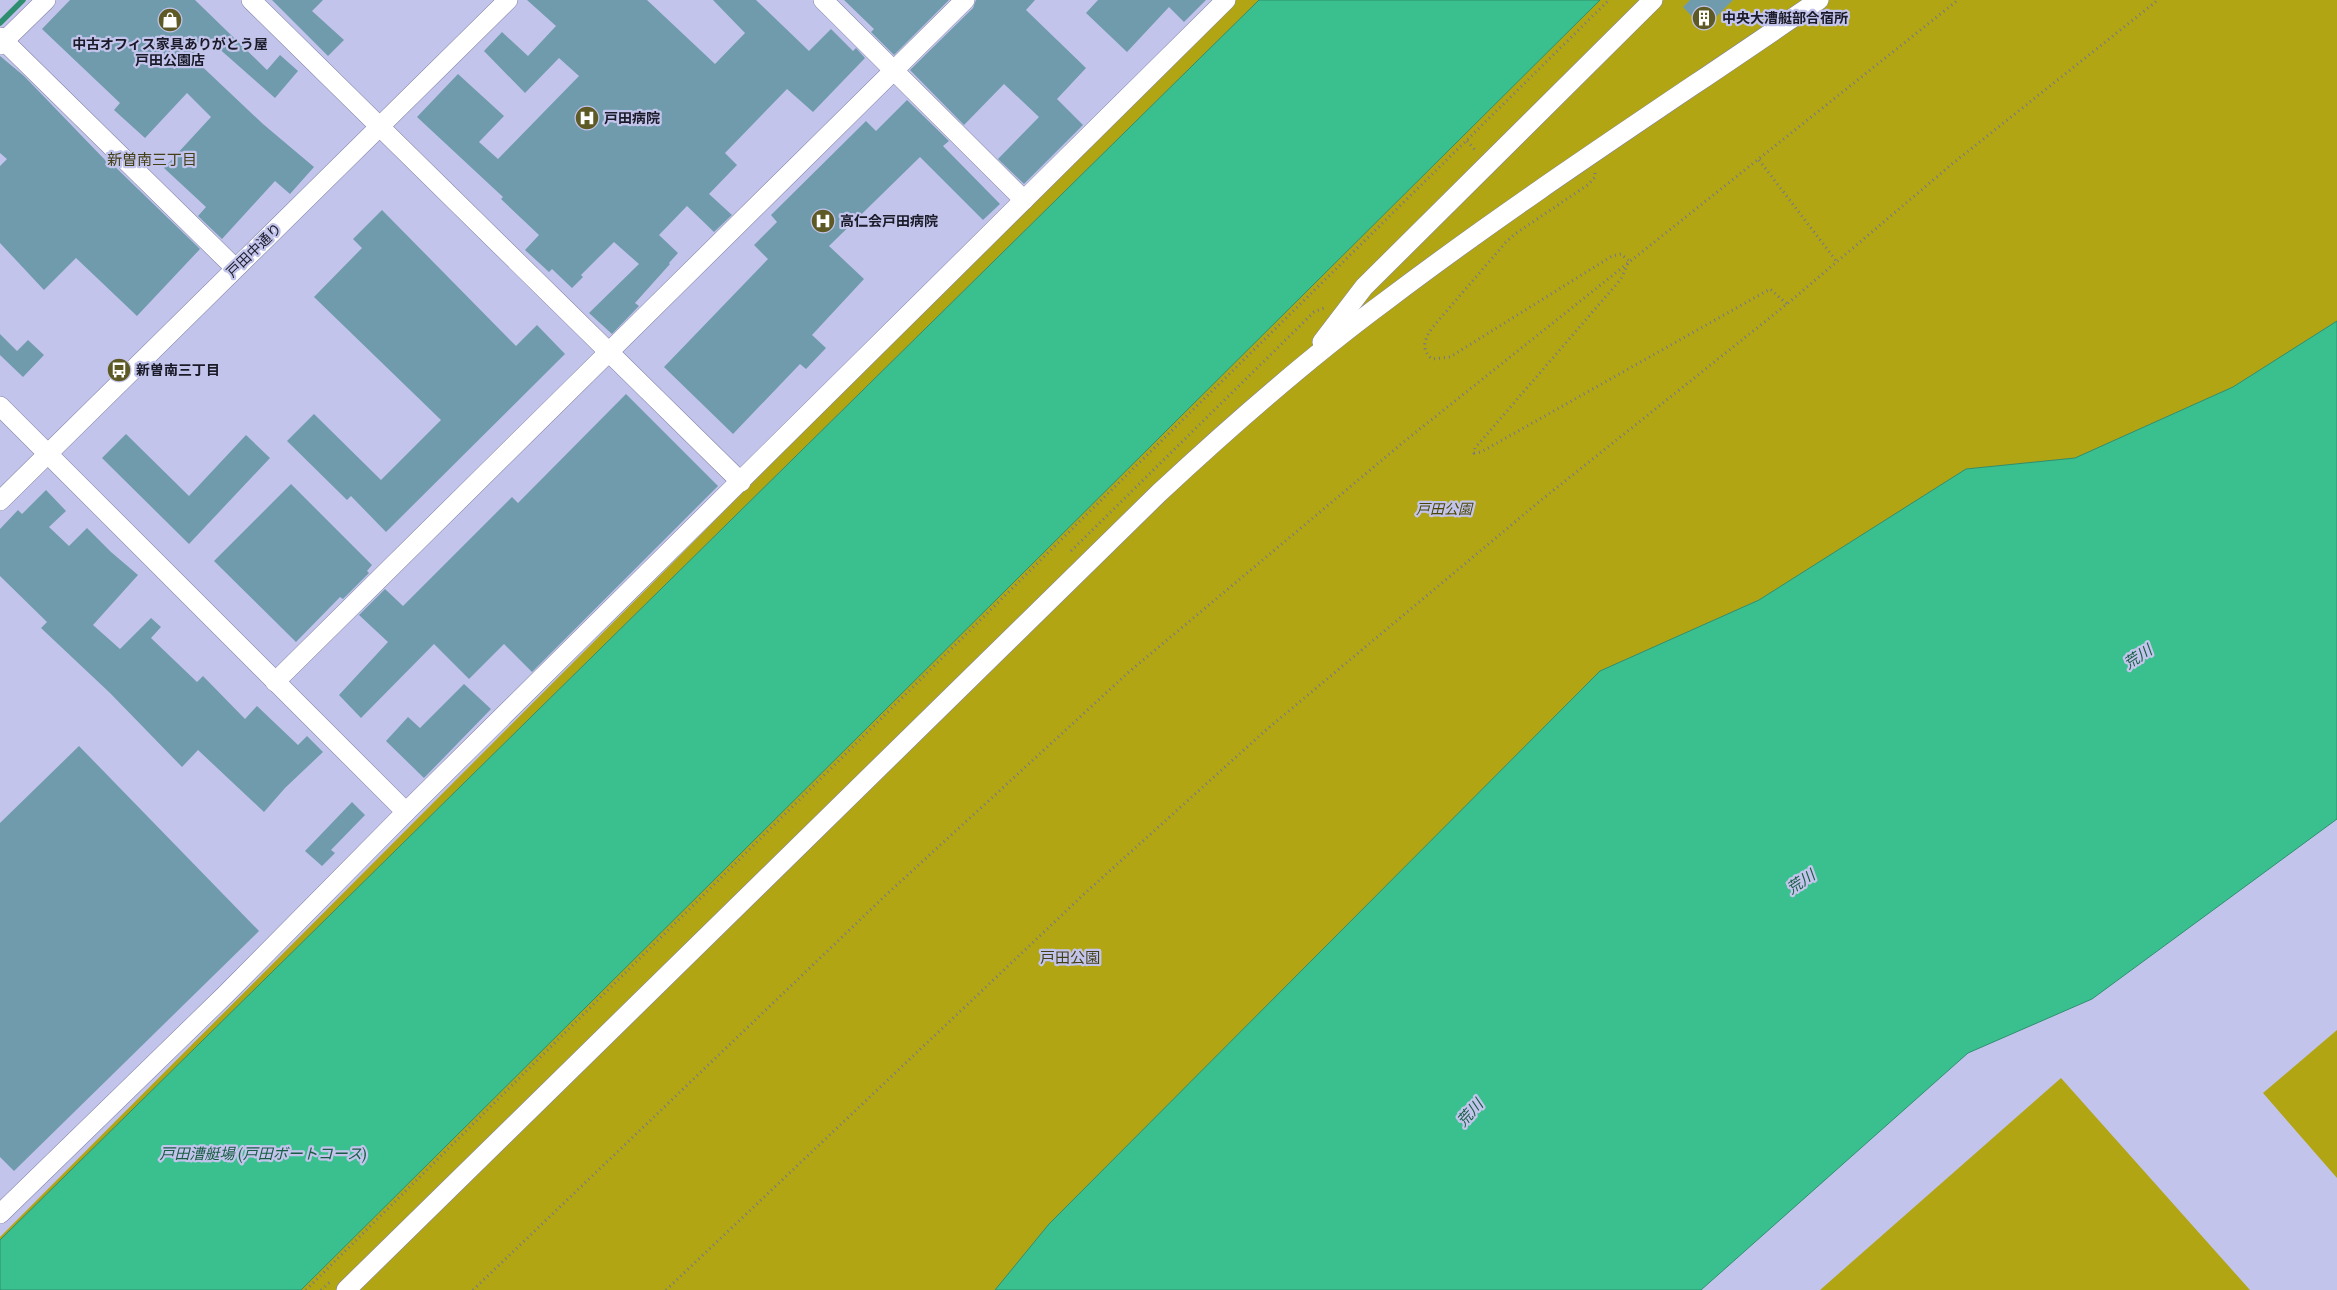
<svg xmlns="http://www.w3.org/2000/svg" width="2337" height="1290" font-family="Lora,'Noto Sans JP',serif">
<rect width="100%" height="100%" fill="#c3c4eb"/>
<g fill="#b1a514">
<path d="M1234,0H2337V522L1311,1290H0V1237Z"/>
<path d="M2337,1030V1178L2263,1093Z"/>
<path d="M2061,1078L2250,1290H1820Z"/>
</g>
<g fill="#3ac08f" stroke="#308e70">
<path d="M1259,0H1600L301,1290H0V1240Z"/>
<path d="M2337,321V819L2092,999L1968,1053L1701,1290H995L1049,1224L1600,671L1759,600L1966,469L2075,458L2233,387Z"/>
</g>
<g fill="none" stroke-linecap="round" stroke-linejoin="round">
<path stroke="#308e70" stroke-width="5.5" d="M0,23L23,0"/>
</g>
<g fill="#6f9bac">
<path d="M70,0H195L267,70L280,55L298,71L275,98L207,38L191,56L263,124L314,167L290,194L275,181L222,239L198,216L206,207L164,168L211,117L187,93L145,138L114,110L120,103L42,29Z"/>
<path d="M272,0H323L312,11L344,40L328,56Z"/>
<path d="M527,0H647L715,64L745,33L713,0H756L809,51L831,29L853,51L856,48L865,58L813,112L787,89L725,153L737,165L709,194L732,215L714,232L687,206L659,235L678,253L669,263L670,264L635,303L639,306L612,334L589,313L639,264L614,242L581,275L583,277L572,288L552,269L549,272L525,250L539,235L501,199L503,197L417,117L458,74L504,116L479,142L498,159L579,76L559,58L525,93L484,51L502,32L528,56L556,26Z"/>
<path d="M844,0H949L894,55L871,32L874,29Z"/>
<path d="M976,0H1035L1026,10L1086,68L1057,99L1083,125L1024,184L998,159L1039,117L1004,84L964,125L910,70L973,8Z"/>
<path d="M1098,0H1206L1184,22L1169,7L1127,52L1086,13Z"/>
<path d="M1690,0H1733L1704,29L1683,7Z"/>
<path d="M0,56L24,76L106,161L107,159L200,249L137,316L76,258L44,290L0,243V166L7,159L0,153Z"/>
<path d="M907,100L949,141L943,146L1000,204L983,220L920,157L829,246L864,279L812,335L826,348L806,369L800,364L733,434L664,367L768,259L754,245L777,222L771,215L866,121L876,131Z"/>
<path d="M382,210L516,346L537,325L565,354L386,532L351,496L347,500L287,441L314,414L381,480L441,420L314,297L362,248L353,239Z"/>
<path d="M0,334L17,351L28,340L44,355L23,377L0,355Z"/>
<path d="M626,394L718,486L532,672L504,644L469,679L434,644L361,718L339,695L388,642L359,615L385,589L403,606L512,497L518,503Z"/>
<path d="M126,434L189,496L246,435L270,458L189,544L102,458Z"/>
<path d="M291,484L372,565L367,571L369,573L343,599L340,597L296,642L214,561Z"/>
<path d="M46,490L66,511L49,527L69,546L87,528L111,552L138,575L93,625L120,649L151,618L161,627L151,638L197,682L203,676L245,719L257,706L298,745L307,736L323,752L285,788L264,812L198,750L182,767L110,693L41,628L47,622L0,576V529L18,510L22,514Z"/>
<path d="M464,684L491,709L424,778L386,741L408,717L420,728Z"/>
<path d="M79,746L259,931L14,1171L0,1157V823Z"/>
<path d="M352,802L365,815L331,850L335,853L322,866L305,851Z"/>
</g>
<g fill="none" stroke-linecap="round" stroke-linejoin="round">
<g stroke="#8182a6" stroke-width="20">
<g id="minor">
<path d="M251,0L741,482"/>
<path d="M823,0L1024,200"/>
<path d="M0,37L235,268"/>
<path d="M0,45L46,0"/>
<path d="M1322,342L1364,287L1653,0"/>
<path d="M0,406L406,812"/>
<path d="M0,501L508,0"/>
<path d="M275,682L965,0"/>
<path d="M0,1214L226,994L406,812L1226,0"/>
<path d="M346,1290L1159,493C1232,425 1307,359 1387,300C1527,194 1675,99 1819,0"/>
</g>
</g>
<g stroke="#757590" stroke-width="3" stroke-dasharray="1 4" stroke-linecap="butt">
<path d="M1467,141L1477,152"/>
<path d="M1759,160L1837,262"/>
<path d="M1595,173V177L1589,184L1515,234L1506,242L1432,328C1425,339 1420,349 1432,359L1450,357L1612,256L1621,254L1629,261L1621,279L1475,448L1474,453L1481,452L1770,289L1787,304"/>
<path d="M1071,551L1314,312L1324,308"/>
<path d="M306,1290L1074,527L1609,0"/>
<path d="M321,1290L330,1282"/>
<path d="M473,1290L887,894L1130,671L1406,440L1958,0"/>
<path d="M666,1290L1083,895L1266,730L1540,501L1787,304L1952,164L2158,0"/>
</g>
<use href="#minor" stroke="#fff" stroke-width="19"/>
</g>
<defs>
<g id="building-disc" transform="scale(1.25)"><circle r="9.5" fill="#5e5a26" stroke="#c3c4eb"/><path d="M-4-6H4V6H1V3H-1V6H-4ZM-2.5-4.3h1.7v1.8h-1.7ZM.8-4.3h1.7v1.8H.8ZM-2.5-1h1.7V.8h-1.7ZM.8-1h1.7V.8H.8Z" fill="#fff"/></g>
<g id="shop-disc" transform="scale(1.25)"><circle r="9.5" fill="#5e5a26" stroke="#c3c4eb"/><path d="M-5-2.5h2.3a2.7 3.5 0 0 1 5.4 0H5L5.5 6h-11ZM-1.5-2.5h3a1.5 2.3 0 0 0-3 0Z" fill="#fff"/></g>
<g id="hospital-disc" transform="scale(1.25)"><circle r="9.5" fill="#5e5a26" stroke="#c3c4eb"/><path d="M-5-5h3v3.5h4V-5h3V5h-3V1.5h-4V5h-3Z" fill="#fff"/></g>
<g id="bus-disc" transform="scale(1.25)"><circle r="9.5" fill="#5e5a26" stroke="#c3c4eb"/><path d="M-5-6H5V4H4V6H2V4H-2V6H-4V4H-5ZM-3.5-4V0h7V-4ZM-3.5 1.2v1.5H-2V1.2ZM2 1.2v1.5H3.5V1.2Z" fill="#fff"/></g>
</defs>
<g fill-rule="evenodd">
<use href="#building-disc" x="1704" y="18"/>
<use href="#shop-disc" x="170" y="20"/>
<use href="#hospital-disc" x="587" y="118"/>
<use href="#hospital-disc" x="823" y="221"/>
<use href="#bus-disc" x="119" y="370"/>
</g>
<g text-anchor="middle" stroke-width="4.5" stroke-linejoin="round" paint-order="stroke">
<g font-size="14" font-weight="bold" fill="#1a1a28" stroke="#c3c4eb" text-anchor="start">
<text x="1722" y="23">中央大漕艇部合宿所</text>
<text x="170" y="49" text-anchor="middle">中古オフィス家具ありがとう屋<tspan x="170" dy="16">戸田公園店</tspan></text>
<text x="604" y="123">戸田病院</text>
<text x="840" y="226">高仁会戸田病院</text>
<text x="136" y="375">新曽南三丁目</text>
</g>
<g font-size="14" fill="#1a1a28" stroke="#c3c4eb">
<text transform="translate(254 250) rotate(-44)" y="5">戸田中通り</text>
</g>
<g font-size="14" font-style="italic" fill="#4b4604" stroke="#c3c4eb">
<text x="1444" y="514">戸田公園</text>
</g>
<g font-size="15" fill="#433f16" stroke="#c3c4eb">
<text x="152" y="165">新曽南三丁目</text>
<text x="1070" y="963">戸田公園</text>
</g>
<g font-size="15" font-style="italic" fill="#175c43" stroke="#c3c4eb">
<text transform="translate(2138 657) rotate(-34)" y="5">荒川</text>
<text transform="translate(1801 882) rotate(-34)" y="5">荒川</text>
<text transform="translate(1470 1113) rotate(-48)" y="5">荒川</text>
<text x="263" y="1159">戸田漕艇場 (戸田ボートコース)</text>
</g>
</g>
</svg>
